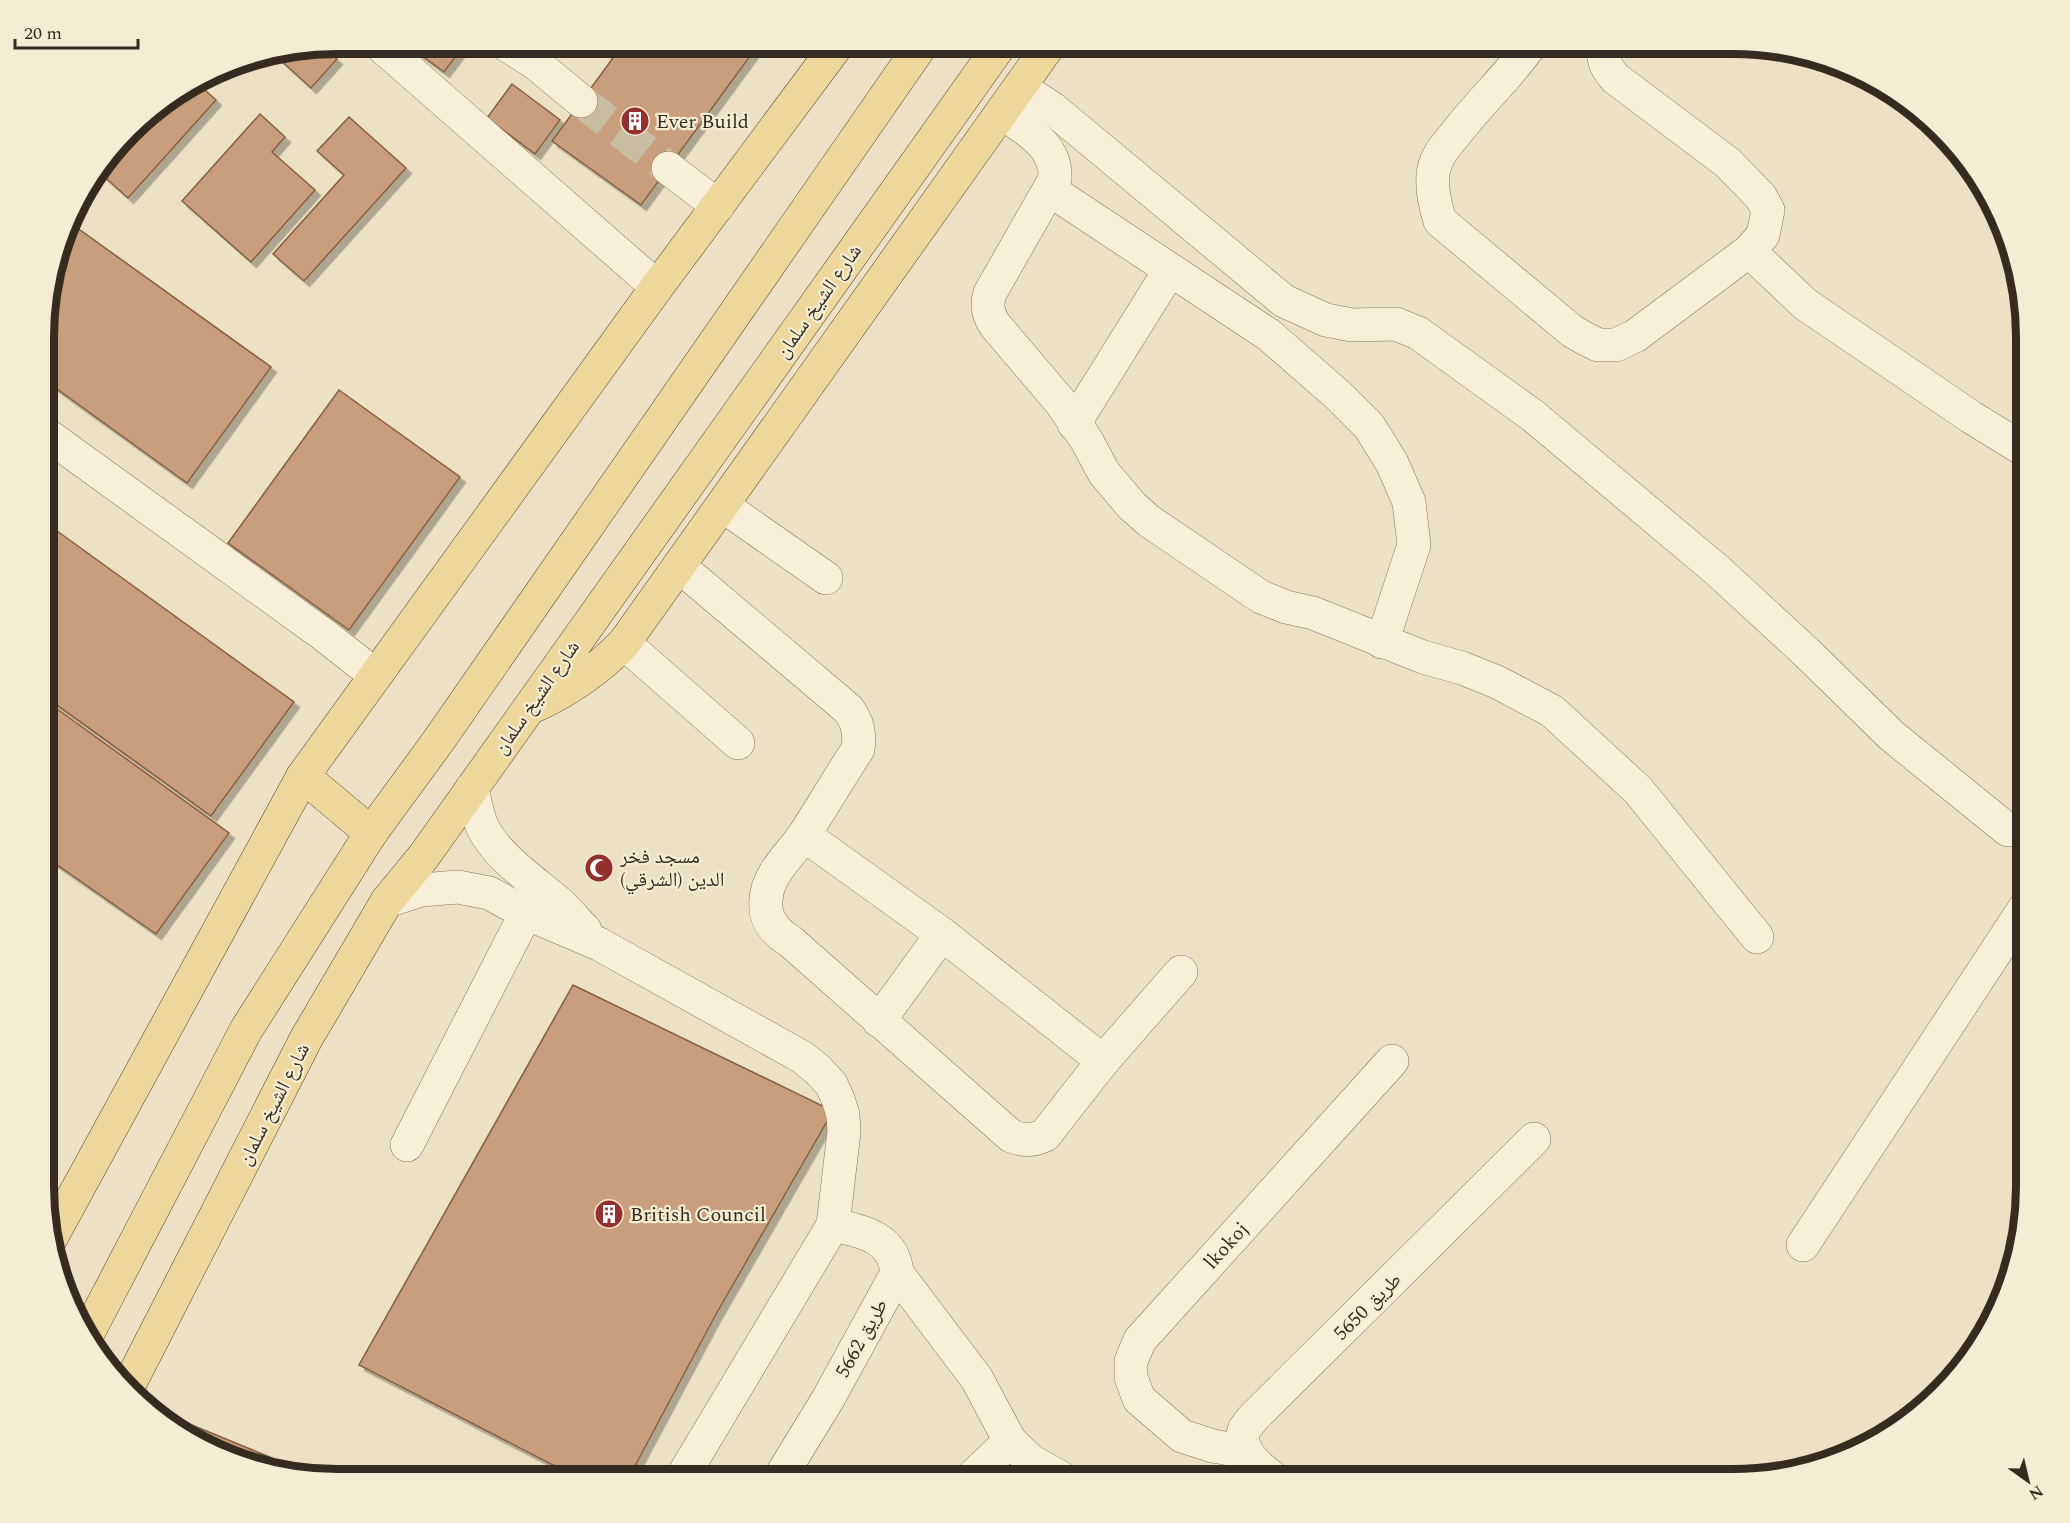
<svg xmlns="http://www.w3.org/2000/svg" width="2070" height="1523" font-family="Spectral,'Noto Naskh Arabic',serif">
<defs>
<filter id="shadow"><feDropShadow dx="5.5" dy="5.5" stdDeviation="0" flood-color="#0004"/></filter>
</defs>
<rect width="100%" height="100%" fill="#ece1c4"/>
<g fill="#c99e7b" stroke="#855e42" stroke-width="1.5" filter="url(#shadow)">
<path d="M406,44H465L444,72Z"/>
<path d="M593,44H759L641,205L552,141L613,58Z"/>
<path d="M322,46L337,59L311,88L276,56Z"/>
<path d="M197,83L216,100L128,198L100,173L143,117Z"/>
<path d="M512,84L560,120L535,154L487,118Z"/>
<path d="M260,114L285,137L272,152L315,190L251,262L182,201Z"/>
<path d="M349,117L406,168L304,281L273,254L344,175L317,151Z"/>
<path d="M69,222L271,367L187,483L46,381V299Z"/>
<path d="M339,390L460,477L349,630L228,543Z"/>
<path d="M46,523L294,702L211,816L46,697Z"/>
<path d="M46,701L229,833L156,934L46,857Z"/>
<path d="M573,985L833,1111L715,1316L628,1479H580L359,1365Z"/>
<path d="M182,1421L272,1458L267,1469L242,1464L179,1430Z"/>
</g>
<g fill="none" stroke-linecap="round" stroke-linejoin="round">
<path stroke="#c8bda3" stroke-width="33" stroke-dasharray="33 16" stroke-linecap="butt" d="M581,101L668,168"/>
<g stroke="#86735b" stroke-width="34">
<g id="minor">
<path d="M379,44L657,287"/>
<path d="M505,44L535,63L581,101"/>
<path d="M1531,44C1509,76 1480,102 1457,132C1449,142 1440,151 1436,162C1429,179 1435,205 1440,221L1572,331L1584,338L1598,345H1616L1635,336L1749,251L1763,235L1768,210L1761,197L1728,163L1615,78C1605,66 1602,59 1604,44"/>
<path d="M1020,87L1053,109L1284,301L1326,320L1352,325L1396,324L1418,333L1532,415L1717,570L1806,652L1892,736L2008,830"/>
<path d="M1002,113C1026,130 1057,145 1055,179L990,293C986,306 988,314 995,325L1062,404L1087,441L1104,473L1132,506L1149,521L1261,597L1286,607L1313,613L1423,657L1462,668L1497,682L1552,711L1638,790L1757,937"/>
<path d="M668,168L718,206"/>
<path d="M1050,190L1269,335L1339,396L1369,426L1392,463L1409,502L1414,545L1382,642"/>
<path d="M1749,251L1805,304L1971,417L2026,451"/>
<path d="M1074,424L1170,270"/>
<path d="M46,434L324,635L375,675"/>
<path d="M723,506L826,578"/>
<path d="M679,566L848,709C858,722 860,733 858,749C840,777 823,805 806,832C792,854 767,873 766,900C764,919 775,932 790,941L1011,1136C1024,1141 1033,1141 1045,1135L1103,1061L1181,972"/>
<path d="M624,643L738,743"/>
<path d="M472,788C475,802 477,815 483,828C498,858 535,882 559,903C568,911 576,921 585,930"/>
<path d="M804,835L942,934L1103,1061"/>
<path d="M387,901L421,890L458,887L489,893L526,913L599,944L802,1057L817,1069L831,1084L838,1099L843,1115L844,1132L833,1225L681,1479"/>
<path d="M879,1021L942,934"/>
<path d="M407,1145L526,913"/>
<path d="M1803,1245L2026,906"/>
<path d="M897,1273L977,1379L1010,1441L970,1479"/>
<path d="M1010,1441L1031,1461L1063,1479"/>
<path id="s1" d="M1247,1452L1213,1446L1182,1436L1139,1399L1131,1377V1361L1140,1340L1392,1061"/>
<path d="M779,1479L828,1399L897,1273C894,1237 862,1231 833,1225"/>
<path d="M1274,1479C1260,1468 1237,1451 1244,1430C1246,1426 1251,1421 1253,1418L1534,1139"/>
</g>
</g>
<g stroke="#54412f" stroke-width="34">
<g id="major">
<path d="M532,707C568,691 597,671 624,643L1050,44"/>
<path d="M303,776L371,833"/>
<path d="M51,1238L303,776L657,287L838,44"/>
<path d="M86,1337L246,1030L371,833L439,740L922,44"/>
<path d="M129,1385L306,1039L387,901L424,856L1001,44"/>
</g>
</g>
<use href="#minor" stroke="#f7efd7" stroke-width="33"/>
<use href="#major" stroke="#eed79d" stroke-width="33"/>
</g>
<defs>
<g id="building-disc" transform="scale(1.5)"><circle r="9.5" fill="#932f2d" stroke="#f4ecd3"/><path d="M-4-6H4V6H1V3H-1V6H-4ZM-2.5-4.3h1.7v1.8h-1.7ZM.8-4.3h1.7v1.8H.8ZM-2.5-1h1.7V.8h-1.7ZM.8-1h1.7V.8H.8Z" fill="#fff"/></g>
<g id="mosque-disc" transform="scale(1.5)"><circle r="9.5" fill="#932f2d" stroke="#f4ecd3"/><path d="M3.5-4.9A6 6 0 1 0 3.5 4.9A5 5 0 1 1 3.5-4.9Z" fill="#fff"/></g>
</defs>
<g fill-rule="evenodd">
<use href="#building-disc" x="635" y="121"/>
<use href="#mosque-disc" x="599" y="868"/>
<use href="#building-disc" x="609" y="1214"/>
</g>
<g text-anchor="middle" stroke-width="4.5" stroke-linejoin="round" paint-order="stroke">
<g font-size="20" fill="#372b1f" stroke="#f4ecd3" text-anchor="start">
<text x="656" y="128">Ever Build</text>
<text x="620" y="863">مسجد فخر<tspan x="620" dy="23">الدين (الشرقي)</tspan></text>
<text x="630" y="1221">British Council</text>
</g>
<g font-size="20" fill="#372b1f" stroke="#f4ecd3">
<text transform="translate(818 301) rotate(-55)" y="7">شارع الشيخ سلمان</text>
<text transform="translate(536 697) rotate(-55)" y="7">شارع الشيخ سلمان</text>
<text transform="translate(273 1104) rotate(-63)" y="7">شارع الشيخ سلمان</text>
<text dy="7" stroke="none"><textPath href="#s1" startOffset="314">lkokoj</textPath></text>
<text transform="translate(1367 1306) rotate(-45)" y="7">طريق 5650</text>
<text transform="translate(861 1338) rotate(-61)" y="7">طريق 5662</text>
</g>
</g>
<path d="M0 0H2070V1523H0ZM337 54H1733A283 283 0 0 1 2016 337V1186A283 283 0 0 1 1733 1469H337A283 283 0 0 1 54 1186V337A283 283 0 0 1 337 54Z" fill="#f4ecd3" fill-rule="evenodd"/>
<path fill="none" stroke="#372b1f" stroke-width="8" d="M337 54H1733A283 283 0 0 1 2016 337V1186A283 283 0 0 1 1733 1469H337A283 283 0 0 1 54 1186V337A283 283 0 0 1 337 54Z"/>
<g transform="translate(2028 1481) rotate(146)" stroke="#f4ecd3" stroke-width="4.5" paint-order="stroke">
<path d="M0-4.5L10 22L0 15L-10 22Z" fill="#372b1f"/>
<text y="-9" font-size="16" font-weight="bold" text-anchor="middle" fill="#372b1f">N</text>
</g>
<path d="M15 39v9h123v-9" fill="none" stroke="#372b1f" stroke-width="3"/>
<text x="24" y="39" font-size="18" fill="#372b1f" stroke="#f4ecd3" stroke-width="4.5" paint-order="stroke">20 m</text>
</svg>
